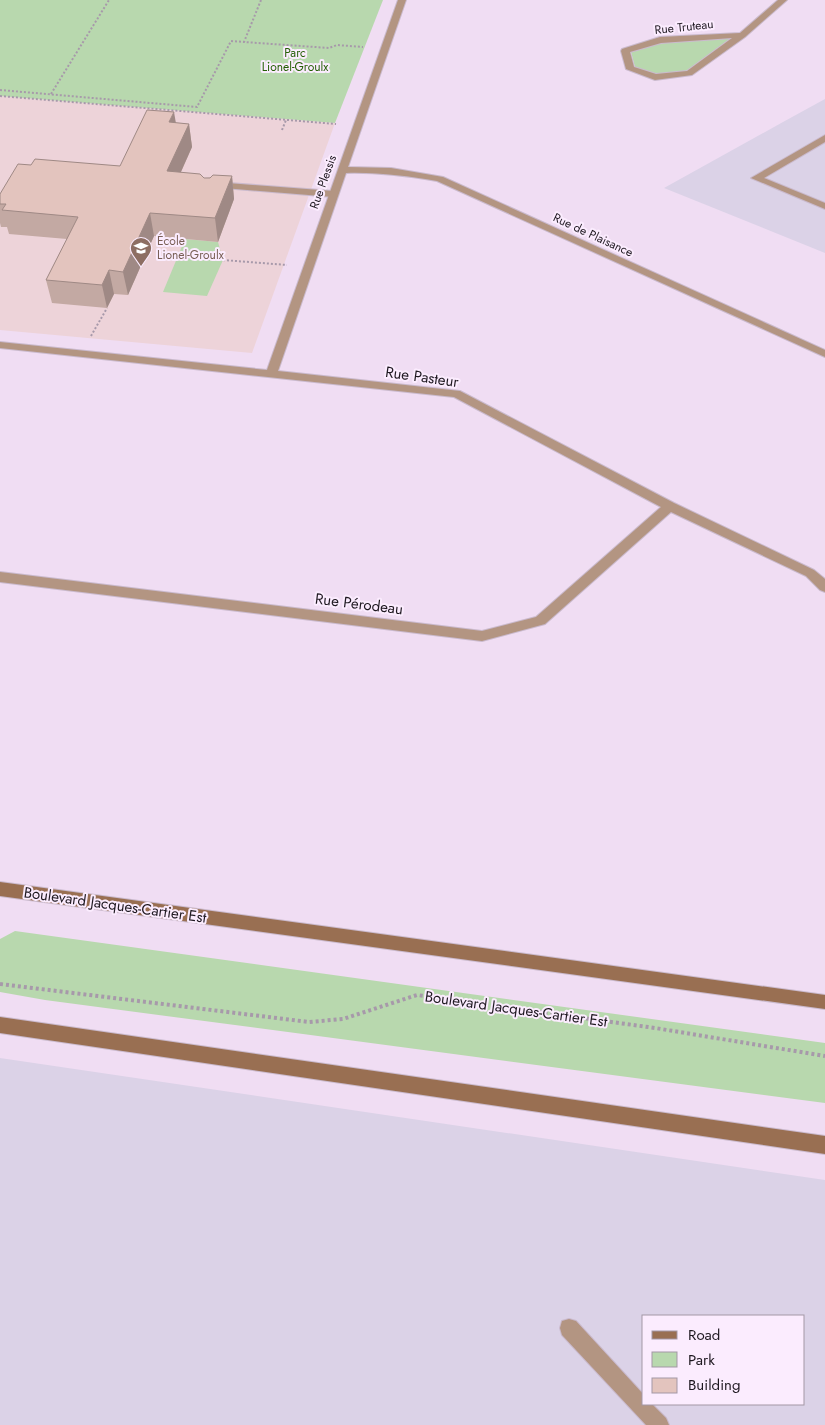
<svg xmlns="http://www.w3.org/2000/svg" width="825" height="1425" font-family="Jost,sans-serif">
<rect width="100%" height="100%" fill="#f0ddf3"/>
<g fill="#dbd2e7" fill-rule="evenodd">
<path d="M825,99V253L664,188L783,122Z"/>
<path d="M0,1058L825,1180V1425H0ZM644,1316H804V1404H644Z"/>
</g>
<path fill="#edd3d9" d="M0,96L335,123L252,353L0,330Z"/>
<g fill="#b8d8ae">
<path d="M0,0H383L335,123L0,96Z"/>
<path d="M731,38L686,71L657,74L635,67L631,52L661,43Z"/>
<path d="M185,239L218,242L223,260L207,296L163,292Z"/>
<path d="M15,931L825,1043V1103L45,1000L0,992V939Z"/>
</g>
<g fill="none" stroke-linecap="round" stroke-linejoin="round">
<g stroke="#cabacd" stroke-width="2">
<g id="service">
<path d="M825,135V142L764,178L825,203V209L751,178Z"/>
<path d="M215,182L333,191L338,194L333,197L212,187L210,185Z"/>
<path d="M569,1319L576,1321L644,1395V1404H652L666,1418L669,1425H646L562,1335L560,1328L562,1321Z"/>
</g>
</g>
<g stroke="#cabacd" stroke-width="2">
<g id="minor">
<path d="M398,0H406L348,167L391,168L443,177L825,350V357L437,181C407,176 377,172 346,173L278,371L460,391L674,503L814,570L825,579V592L820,590L806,576L671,512L545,624L482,641L0,582V572L482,631L536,617L661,507L454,397L0,348V342L267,370Z"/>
<path d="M778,0H787L745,37L692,75L655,80L626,69L621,51L622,49L660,37L740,33ZM732,38L687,71L656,74L634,67L630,52L661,43Z"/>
</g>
</g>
<g stroke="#cabacd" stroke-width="2">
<g id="secondary">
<path d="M0,882L825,995V1009L0,896Z"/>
<path d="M0,1017L825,1136V1154L0,1033Z"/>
</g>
</g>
<g stroke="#a799aa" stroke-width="2" stroke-dasharray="2 2" stroke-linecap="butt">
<path d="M261,0L244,42L329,48L337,45L363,47"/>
<path d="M0,90L197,107L231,41L244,42"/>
<path d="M51,94L109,0"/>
<path d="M0,96L336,124"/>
<path d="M282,130L286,120"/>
<path d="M223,260L287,265"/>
<path d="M91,336L107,308"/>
</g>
<path stroke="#a799aa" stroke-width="4" stroke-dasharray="3 3" stroke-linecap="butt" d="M0,984L309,1022L343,1019L417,995L655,1028L825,1056"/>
<use href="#service" fill="#b39582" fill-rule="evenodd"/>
<use href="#minor" fill="#b39582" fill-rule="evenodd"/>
<use href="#secondary" fill="#996f52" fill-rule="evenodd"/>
</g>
<path fill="#c3a9a3" d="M176,123L189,124L192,147L181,172L204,178L232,176L234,199L218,242L154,236L128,295L114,294L107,308L52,303L46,280L67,239L9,234L7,227H1L0,223V194L31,165L120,166Z"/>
<g fill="#9f8985">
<path d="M174,112L178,135L169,122Z"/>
<path d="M189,124L192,147L171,194L167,171Z"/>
<path d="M232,176L234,199L218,242L215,218Z"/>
<path d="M150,213L154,236L128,295L123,272Z"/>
<path d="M109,270L114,294L107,308L102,285Z"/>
</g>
<path fill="#e3c4be" stroke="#9f8985" d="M147,110L174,112L169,122L189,124L167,171L200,174L204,178H210L213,175L232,176L215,218L150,213L123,272L109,270L102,285L46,280L78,217L2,210L6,204H0V194L18,164L31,165L35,159L120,166Z"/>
<defs>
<g id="school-pin" transform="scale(1.125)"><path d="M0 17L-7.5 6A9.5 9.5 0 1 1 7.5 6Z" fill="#8d6e63" stroke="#fbecfe"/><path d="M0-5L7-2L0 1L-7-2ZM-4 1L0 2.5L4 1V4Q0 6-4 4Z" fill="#fff"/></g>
</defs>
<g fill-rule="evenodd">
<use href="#school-pin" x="141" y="248"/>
</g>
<g text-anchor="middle" stroke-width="4" stroke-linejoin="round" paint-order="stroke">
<g font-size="12" fill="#1e1820" stroke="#fbecfe">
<text transform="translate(684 27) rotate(-6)" y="4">Rue Truteau</text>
<text transform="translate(323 182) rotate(-70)" y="4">Rue Plessis</text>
<text transform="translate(593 235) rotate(25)" y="4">Rue de Plaisance</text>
</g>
<g font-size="12" fill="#245f05" stroke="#fbecfe">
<text x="295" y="57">Parc<tspan x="295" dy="14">Lionel-Groulx</tspan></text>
</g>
<g font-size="12" fill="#785e54" stroke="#fbecfe" text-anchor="start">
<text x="157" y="245">École<tspan x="157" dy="14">Lionel-Groulx</tspan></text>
</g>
<g font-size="15" fill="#1e1820" stroke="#fbecfe">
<text transform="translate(422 377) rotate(8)" y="5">Rue Pasteur</text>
<text transform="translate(359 604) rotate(7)" y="5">Rue Pérodeau</text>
<text transform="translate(115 905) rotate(8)" y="5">Boulevard Jacques-Cartier Est</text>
<text transform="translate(516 1009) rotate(8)" y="5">Boulevard Jacques-Cartier Est</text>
</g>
</g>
<rect x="642" y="1315" width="162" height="90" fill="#fbecfe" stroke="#a397a5"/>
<rect x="652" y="1331" width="25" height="8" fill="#996f52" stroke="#a397a5"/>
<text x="688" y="1340" font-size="15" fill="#1e1820">Road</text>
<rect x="652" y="1352" width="25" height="15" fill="#b8d8ae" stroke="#a397a5"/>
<text x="688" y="1365" font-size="15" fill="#1e1820">Park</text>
<rect x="652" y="1378" width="25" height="15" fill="#e3c4be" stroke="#a397a5"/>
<text x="688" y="1390" font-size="15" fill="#1e1820">Building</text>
</svg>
